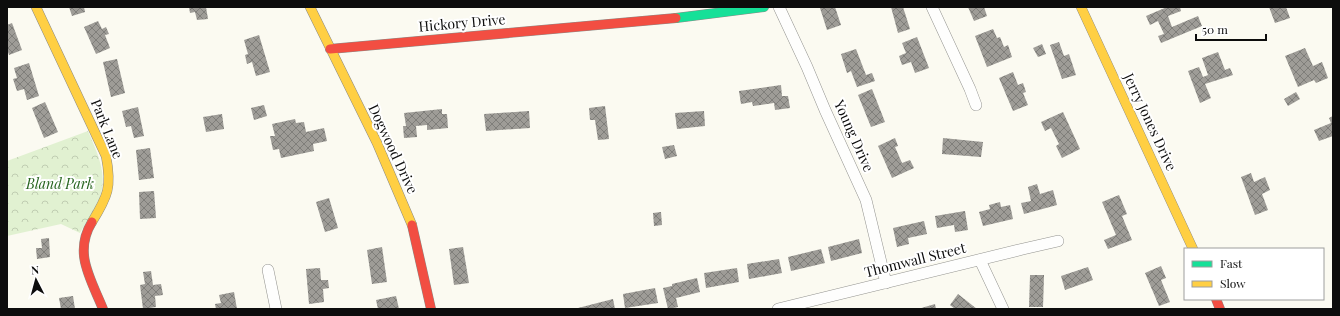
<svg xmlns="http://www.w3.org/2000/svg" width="1340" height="316" font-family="'Playfair Display',serif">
<defs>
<pattern id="park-crowns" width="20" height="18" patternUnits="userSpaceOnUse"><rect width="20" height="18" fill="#e1f1d1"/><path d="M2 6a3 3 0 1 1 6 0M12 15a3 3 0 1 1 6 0" fill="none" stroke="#c0cdb2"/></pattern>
<pattern id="building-cross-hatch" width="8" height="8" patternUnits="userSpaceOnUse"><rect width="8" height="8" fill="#9e9c97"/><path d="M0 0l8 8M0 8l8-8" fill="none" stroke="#7f7e7a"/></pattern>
</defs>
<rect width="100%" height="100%" fill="#fbfaf1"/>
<path fill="url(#park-crowns)" d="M88,131C97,152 108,174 100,197C97,208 85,223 80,233L61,224L7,236V161Z"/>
<g fill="url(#building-cross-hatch)">
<path d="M69,7H84L85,12L72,16Z"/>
<path d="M189,7H206L208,19L197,20L195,12L190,13Z"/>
<path d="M823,7H835L841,25L827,30L820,8Z"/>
<path d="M891,7H903L910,29L898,33Z"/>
<path d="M968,7H984L987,16L974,21Z"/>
<path d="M1167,7H1180L1181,11L1168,16L1172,27L1198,16L1202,26L1161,43L1158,36L1164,34L1158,21L1150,25L1146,16Z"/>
<path d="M1269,7H1286L1290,18L1275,23Z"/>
<path d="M98,21L102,29L106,27L109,34L105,35L110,48L96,54L84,27Z"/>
<path d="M12,23L22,50L9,55L7,49V25Z"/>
<path d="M993,29L997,38L1000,37L1004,47L1008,45L1012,57L987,67L975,36Z"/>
<path d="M259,35L270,72L256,76L252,62L247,64L245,55L248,54L244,40Z"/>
<path d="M917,37L929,68L915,73L911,62L902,65L899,56L906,53L902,43Z"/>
<path d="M1059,42L1064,56L1069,54L1076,75L1062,79L1050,45Z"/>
<path d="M1042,44L1046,54L1038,57L1033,48Z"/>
<path d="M1305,48L1313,66L1322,62L1328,78L1316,83L1314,80L1298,87L1285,56Z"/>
<path d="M856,49L866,75L872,73L875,81L857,87L851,71L847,73L841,54Z"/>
<path d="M1218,52L1225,70L1230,68L1233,75L1205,84L1211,98L1200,103L1188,71L1199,67L1203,77L1208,75L1202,58Z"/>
<path d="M117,59L125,93L111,97L103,62Z"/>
<path d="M29,63L39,96L27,100L24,89L17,91L13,79L17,78L14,68Z"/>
<path d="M1013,72L1018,85L1023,83L1026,92L1023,93L1028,105L1013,111L999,78Z"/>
<path d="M781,85L782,96H788L790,108L775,110L774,103L753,106L752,102L741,104L739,91Z"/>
<path d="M872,89L885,122L871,127L858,95Z"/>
<path d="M1296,92L1300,99L1288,106L1284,99Z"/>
<path d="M45,102L58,132L44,138L32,108Z"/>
<path d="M264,105L267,116L254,120L251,108Z"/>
<path d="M605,106L609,139L598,140L595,120H590L589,108Z"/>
<path d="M138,107L144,136L134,138L131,126L126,127L122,111Z"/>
<path d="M442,109V114H447L448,128L427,130V125L416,126L417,137L404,138L403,126H406L404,113Z"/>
<path d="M529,111L530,128L486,131L484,114Z"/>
<path d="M704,111L705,126L677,129L675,113Z"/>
<path d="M1063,112L1080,149L1062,158L1056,146L1059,144L1051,128L1045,131L1041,122Z"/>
<path d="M222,114L224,129L206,132L203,117Z"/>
<path d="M1333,116V136L1319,141L1314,130L1331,123L1329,118Z"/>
<path d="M295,119L296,123L304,122L306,132L324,128L327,141L313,144L314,151L281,158L279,149L273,150L270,136H275L272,124Z"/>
<path d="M895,138L898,146L895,147L902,163L910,160L914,168L892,178L878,146Z"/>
<path d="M943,138L983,142L981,157L942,154Z"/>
<path d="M674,145L677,156L665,159L662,147Z"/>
<path d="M150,148L154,178L139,180L136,150Z"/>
<path d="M1251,173L1254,182L1265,177L1270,190L1262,194L1268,210L1255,215L1241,177Z"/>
<path d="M1037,184L1040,194L1053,190L1057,205L1024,214L1021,203L1031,201L1028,187Z"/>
<path d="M154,191L156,218L140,219L139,192Z"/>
<path d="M1119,195L1127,214L1122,216L1132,240L1108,249L1104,240L1116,235L1102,202Z"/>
<path d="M329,198L338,228L325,232L316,202Z"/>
<path d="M1000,202L1001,207L1010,205L1013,219L983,226L979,212L990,209L989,205Z"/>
<path d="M965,211L968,230L955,232L954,225L937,228L935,216Z"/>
<path d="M661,212L662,225L654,226L653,213Z"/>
<path d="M924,221L927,234L908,238L909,244L897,247L893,228Z"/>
<path d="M49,238L50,257L37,259L36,248H42L41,239Z"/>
<path d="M859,239L862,253L831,261L828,247Z"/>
<path d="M382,247L387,282L372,284L367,250Z"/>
<path d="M463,247L469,283L454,285L449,249Z"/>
<path d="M821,249L825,263L791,271L788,257Z"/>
<path d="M779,259L782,273L749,279L747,264Z"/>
<path d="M1161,266L1166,278L1161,280L1170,302L1159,306L1145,273Z"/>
<path d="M1088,267L1093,280L1065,290L1061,276Z"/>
<path d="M320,268L321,280H328L329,288L323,289L324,302L309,304L306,269Z"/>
<path d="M737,268L739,282L706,288L704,273Z"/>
<path d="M151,271L153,285L161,284L163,295L155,296L156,307L143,309L140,285L145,284L143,272Z"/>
<path d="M1030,275H1044L1043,307H1029Z"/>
<path d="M697,278L700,292L676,298L678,307L668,309L663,288L672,286V284Z"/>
<path d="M655,288L658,303L625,308L623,294Z"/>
<path d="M234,292L237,309H216L215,304L221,303L219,295Z"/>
<path d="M958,294L977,309H955L950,305Z"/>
<path d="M73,296L75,309H61L59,298Z"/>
<path d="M396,296L399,309H378L376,300Z"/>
<path d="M613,299L615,309H578V308Z"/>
<path d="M935,304L936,309H918Z"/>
</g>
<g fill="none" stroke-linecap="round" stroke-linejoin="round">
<g stroke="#949490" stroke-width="12">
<g id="street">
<path d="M779,7L807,67L825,110L866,200L886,283"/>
<path d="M932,7L970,89L976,105"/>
<path d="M980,260L1003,309"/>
<path d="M268,270L276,309"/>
<path d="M778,309L1023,249L1058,241"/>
</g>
</g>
<g stroke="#8b8a86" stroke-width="10">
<path id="fast" d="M676,18L764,7"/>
</g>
<g stroke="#8b8a86" stroke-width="10">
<g id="slow">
<path d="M36,7L106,156C112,187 108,196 92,222"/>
<path d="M310,7L377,143L412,225"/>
<path d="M1081,7L1193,249"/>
</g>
</g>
<g stroke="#8b8a86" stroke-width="10">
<g id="jam">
<path d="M330,49L676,18"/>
<path d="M92,222C73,253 91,279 103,309"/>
<path d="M412,225L431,309"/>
<path d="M1216,299L1220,309"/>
</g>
</g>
<use href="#street" stroke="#fefefd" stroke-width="11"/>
<use href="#fast" stroke="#16e098" stroke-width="9"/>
<use href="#slow" stroke="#ffcf43" stroke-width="9"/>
<use href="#jam" stroke="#f24e42" stroke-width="9"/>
</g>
<g text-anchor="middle" stroke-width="4" stroke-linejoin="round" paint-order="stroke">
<g font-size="14" fill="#0d0d0d" stroke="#fff">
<text transform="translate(462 23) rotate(-5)" y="5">Hickory Drive</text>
<text transform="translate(1150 122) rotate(65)" y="5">Jerry Jones Drive</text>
<text transform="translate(107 129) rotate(68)" y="5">Park Lane</text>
<text transform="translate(854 136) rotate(66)" y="5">Young Drive</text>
<text transform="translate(393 149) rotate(65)" y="5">Dogwood Drive</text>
<text transform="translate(915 260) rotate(-14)" y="5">Thomwall Street</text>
</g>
<g font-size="14" font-style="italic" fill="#26641e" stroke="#fff">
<text x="60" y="189">Bland Park</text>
</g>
</g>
<rect width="1340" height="316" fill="none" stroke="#0d0d0d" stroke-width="16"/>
<rect x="1184" y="248" width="140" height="52" fill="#ffffff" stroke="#9e9e9e"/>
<rect x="1192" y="261" width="20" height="6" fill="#16e098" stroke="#9e9e9e"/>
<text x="1220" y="268" font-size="12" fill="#0d0d0d">Fast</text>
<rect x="1192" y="281" width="20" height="6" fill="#ffcf43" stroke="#9e9e9e"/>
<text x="1220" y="288" font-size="12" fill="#0d0d0d">Slow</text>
<g transform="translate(36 280) rotate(354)" stroke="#ffffff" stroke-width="3" paint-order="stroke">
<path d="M0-3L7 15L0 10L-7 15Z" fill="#0d0d0d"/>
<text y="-6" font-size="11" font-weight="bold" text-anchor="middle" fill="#0d0d0d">N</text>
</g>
<path d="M1196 34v6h70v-6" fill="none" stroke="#0d0d0d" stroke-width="2"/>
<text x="1202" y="34" font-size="12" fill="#0d0d0d" stroke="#ffffff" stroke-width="3" paint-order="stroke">50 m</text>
</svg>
